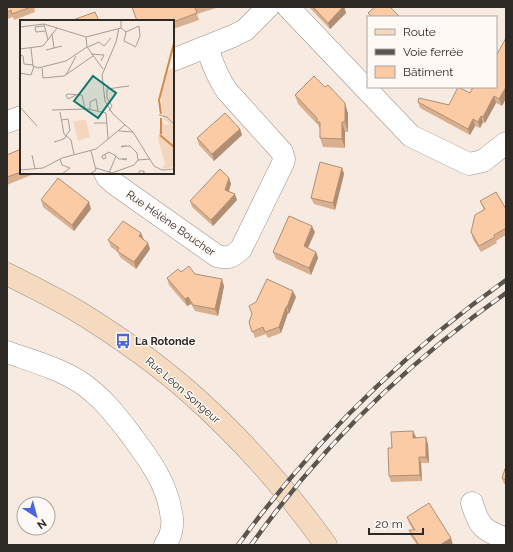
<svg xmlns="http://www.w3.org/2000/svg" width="513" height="552" font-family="Raleway,sans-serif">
<rect width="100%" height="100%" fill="#f7eae0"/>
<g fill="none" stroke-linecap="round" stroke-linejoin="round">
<g stroke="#9e9289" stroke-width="23">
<g id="street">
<path d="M288,7L411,136L469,164L483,161L506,143"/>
<path d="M173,60L233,36L245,30L268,7"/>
<path d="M7,122L21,117"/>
<path d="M105,173L108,178L115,184L217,256C229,259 232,257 241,249L283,163L284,159L282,152L227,91C217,77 212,63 207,47"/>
<path d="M7,352C32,361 58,368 80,382C101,396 116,415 131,435C148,458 167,483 171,513C172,517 173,521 172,525C172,532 169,539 165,545"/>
<path d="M472,503C479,527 483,530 506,539"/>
</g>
</g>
<g stroke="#9e9289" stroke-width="23">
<path id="secondary" d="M7,274C32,287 58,299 82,314C119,337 156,363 189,392C240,437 286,489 326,545"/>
</g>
<use href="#street" stroke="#fff" stroke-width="22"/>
<use href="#secondary" stroke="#f5dabf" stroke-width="22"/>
<g stroke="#5b554f" stroke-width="4.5">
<g id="rail">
<path d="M238,545C313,442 402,354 506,280"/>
<path d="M251,545C321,447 408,362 506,293"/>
</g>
</g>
<use href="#rail" stroke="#fef9f5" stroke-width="3" stroke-dasharray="9" stroke-linecap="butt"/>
</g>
<g fill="#d8af8f">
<path d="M7,7H34L35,12L14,20L13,17L7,19Z"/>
<path d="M132,7H219L197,14L199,20L173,29V21Z"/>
<path d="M309,7H344L346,13L330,29Z"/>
<path d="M506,38V98L502,106L496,103L485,123L483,122L480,128L475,126L470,135L420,108L418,102L449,105L470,93L496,87Z"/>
<path d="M295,95L348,113V132H345V148L323,147L320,138V129L318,125L298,104Z"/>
<path d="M240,129L242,135L214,161L199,145L197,138Z"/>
<path d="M21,149V173H36L7,185V155Z"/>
<path d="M342,168L344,174L335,210L314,204L311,198Z"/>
<path d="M229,178L231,184L229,191L237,200L213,226L192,207L190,201Z"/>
<path d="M41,200L91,209L74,231L43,207Z"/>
<path d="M480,201L506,209V235L496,241L497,243L481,252L473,239L471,232L484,210Z"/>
<path d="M315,232L308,248L316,252L318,258L311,275L276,259L273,252Z"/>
<path d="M108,240H144L150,249L136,269L120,257L118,252L111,247Z"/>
<path d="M181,272L195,274L224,286L218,316L195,311L191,304L187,306L169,285L167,278Z"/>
<path d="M296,297L289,314L288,313L281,333L268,338L266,334L255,338L249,322Z"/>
<path d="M413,431L416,438L428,444L429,463H421L422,481L391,482L389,476L392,448Z"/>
<path d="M506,466V485L504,484L502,478Z"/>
<path d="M407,517L453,545H417L411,536L409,530H413L409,523Z"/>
</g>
<g fill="#b08e74">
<path d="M343,7H344L346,13L330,29L328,23Z"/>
<path d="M506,87V98L502,106L499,99Z"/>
<path d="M494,96L496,103L485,123L483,117Z"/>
<path d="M345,103L348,113V132L345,122Z"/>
<path d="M481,116L483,122L480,128L478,122Z"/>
<path d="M473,119L475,126L470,135L468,129Z"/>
<path d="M342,122L345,132V148L342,139Z"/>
<path d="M240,129L242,135L214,161L212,154Z"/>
<path d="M342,168L344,174L335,210L333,203Z"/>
<path d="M229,178L231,184L227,196L225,190Z"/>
<path d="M235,194L237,200L213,226L211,220Z"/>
<path d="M89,202L91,209L74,231L72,225Z"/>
<path d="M312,226L315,232L306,252L304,246Z"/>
<path d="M141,233L144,240L139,236Z"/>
<path d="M148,243L150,249L136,269L134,262Z"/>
<path d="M316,252L318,258L311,275L309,268Z"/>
<path d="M222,279L224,286L218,316L215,309Z"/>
<path d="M293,291L296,297L289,314L287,307Z"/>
<path d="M188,297L191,304L187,306L185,299Z"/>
<path d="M286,307L288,313L281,333L279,327Z"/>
<path d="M413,431L416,437L415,444L413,438Z"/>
<path d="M426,437L428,444L429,463L426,457Z"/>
<path d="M419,457L421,463L422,481L420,475Z"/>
<path d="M451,538L453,545H440Z"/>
</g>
<g fill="#fbcba6" stroke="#b08e74">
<path d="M7,7H31L12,14L11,10L7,12Z"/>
<path d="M132,7H198L195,8L197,13L173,22V21H137Z"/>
<path d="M313,7H343L328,23Z"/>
<path d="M375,7H390L400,17H372L368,13Z"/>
<path d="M95,12L99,21H73V20Z"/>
<path d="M506,38V87L499,99L494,96L483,117L481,116L478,122L473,119L468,129L418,102L419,98L449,105L458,87L470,93L473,87H496V56Z"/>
<path d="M314,76L325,87L328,85L345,103V122H342V139L320,138V122H317V118L295,95Z"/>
<path d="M225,113L240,129L212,154L197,138Z"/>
<path d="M21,149V172L7,177V155Z"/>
<path d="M320,162L342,168L333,203L311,198Z"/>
<path d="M220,169L229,178L225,190L235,194L211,220L190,201Z"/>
<path d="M58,178L89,202L72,225L41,200Z"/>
<path d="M496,192L506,209V228L494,235L495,237L479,246L471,232L475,215L485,209L480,201Z"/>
<path d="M289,216L312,226L304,246L316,252L309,268L273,252Z"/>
<path d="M123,221L141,233L139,236L148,243L134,262L117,251L119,248L108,240Z"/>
<path d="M189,266L195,274L222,279L215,309L193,305L188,297L185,299L167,278L178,269L181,272Z"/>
<path d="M267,279L293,291L287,307H286L279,327L265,332L263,327L252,332L249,322L252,314L249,306L256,302Z"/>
<path d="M413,431V438L426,437V457H419L420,475L389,476L388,448H392L391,432Z"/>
<path d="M506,466V480L502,478Z"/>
<path d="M429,503L451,538L440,545H419L409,530H415L407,517Z"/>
</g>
<defs>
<g id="bus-bare" transform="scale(1.2)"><path d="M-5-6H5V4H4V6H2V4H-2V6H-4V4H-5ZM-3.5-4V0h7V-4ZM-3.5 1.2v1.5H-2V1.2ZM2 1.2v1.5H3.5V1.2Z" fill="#4a66da" stroke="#fef9f5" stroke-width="2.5" paint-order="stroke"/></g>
</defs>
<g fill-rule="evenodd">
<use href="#bus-bare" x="123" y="341"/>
</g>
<g text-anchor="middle" stroke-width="3" stroke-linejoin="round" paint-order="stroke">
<g font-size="11" fill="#2d2925" stroke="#fef9f5">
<text transform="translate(171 223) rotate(35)" y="4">Rue Hélène Boucher</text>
<text transform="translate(183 390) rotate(41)" y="4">Rue Léon Songeur</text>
</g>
<g font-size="11" font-weight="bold" fill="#2d2925" stroke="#fef9f5" text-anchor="start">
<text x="135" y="345">La Rotonde</text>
</g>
</g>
<g transform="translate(20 20)">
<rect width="154" height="154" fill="#f7eae0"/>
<path d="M154,48V147L142,149L145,143L138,119L141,100L145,105H150L143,98L141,74L148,50ZM66,100L70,117L58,121L53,101Z" fill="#f4d5be"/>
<path fill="none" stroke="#d68a49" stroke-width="2" d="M141,94L139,80L154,23M141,114V98M140,115L154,127"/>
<path fill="none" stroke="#a69d95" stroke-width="1" d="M24,4L28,20M24,6L15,7L16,12L25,11M0,7L24,4L66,17M99,8L96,22L82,55L85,81L93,94L113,112L134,146L142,150L154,149M101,8L106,12L104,21L116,27M106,12L119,6L120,16L116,26M32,14L34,28M68,27L79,22L84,26L91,18M11,28L13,46L18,48L46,41L67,27M0,29L23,26L37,8M26,30L42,26M71,34L84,35L81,41M0,35L3,36L4,44L13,45M22,48L23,58L44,56L73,36M83,49L67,27L66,17L101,8V0M0,53L11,55L14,46M46,55L56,36M56,75L48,79L46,75L48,74L62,75L65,89M0,87L17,106M70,89V82L76,79L78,91M32,90L68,89L86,93M89,91L92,86L87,78V69L109,66M40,92L44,114L51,120L54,134M86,93L88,119M139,95L147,97L154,104M74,103H87M99,111L113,112M34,122L44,119L50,110L48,99L41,100M12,135L15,149M85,135L86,138L83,139L82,136L89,132L96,136L89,153M96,136L99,139H102L106,140L107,139H102M40,139L42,145L50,148L42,154M118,140L130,139M76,148L92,153L114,145L118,140L117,133L110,126H102L101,127L106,126M0,150L23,148L42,138L76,129L105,105M119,151H124V153L119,154ZM70,154L76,150L71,131"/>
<path fill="#0f766e" fill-opacity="0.15" stroke="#0f766e" stroke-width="2" d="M73,56L96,73L78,98L54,81Z"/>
<rect width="154" height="154" fill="none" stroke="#2d2925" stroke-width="2"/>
</g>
<rect width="513" height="552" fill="none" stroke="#2d2925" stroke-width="16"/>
<rect x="367" y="16" width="130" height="72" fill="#fef9f5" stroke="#aaa6a2"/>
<rect x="375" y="29" width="20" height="6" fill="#f5dabf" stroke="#aaa6a2"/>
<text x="403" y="36" font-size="12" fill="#2d2925">Route</text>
<rect x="375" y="49" width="20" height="6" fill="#5b554f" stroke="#aaa6a2"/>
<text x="403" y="56" font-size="12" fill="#2d2925">Voie ferrée</text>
<rect x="375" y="66" width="20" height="12" fill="#fbcba6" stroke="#aaa6a2"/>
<text x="403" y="76" font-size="12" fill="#2d2925">Bâtiment</text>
<g transform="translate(36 516) rotate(144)"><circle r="19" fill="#fef9f5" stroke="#aaa6a2"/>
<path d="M0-3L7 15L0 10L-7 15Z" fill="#4a66da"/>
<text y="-6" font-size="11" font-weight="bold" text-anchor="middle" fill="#2d2925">N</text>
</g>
<path d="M369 528v6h54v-6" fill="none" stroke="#2d2925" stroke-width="2"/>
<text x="375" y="528" font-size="12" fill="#2d2925" stroke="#fef9f5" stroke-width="3" paint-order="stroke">20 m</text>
</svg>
